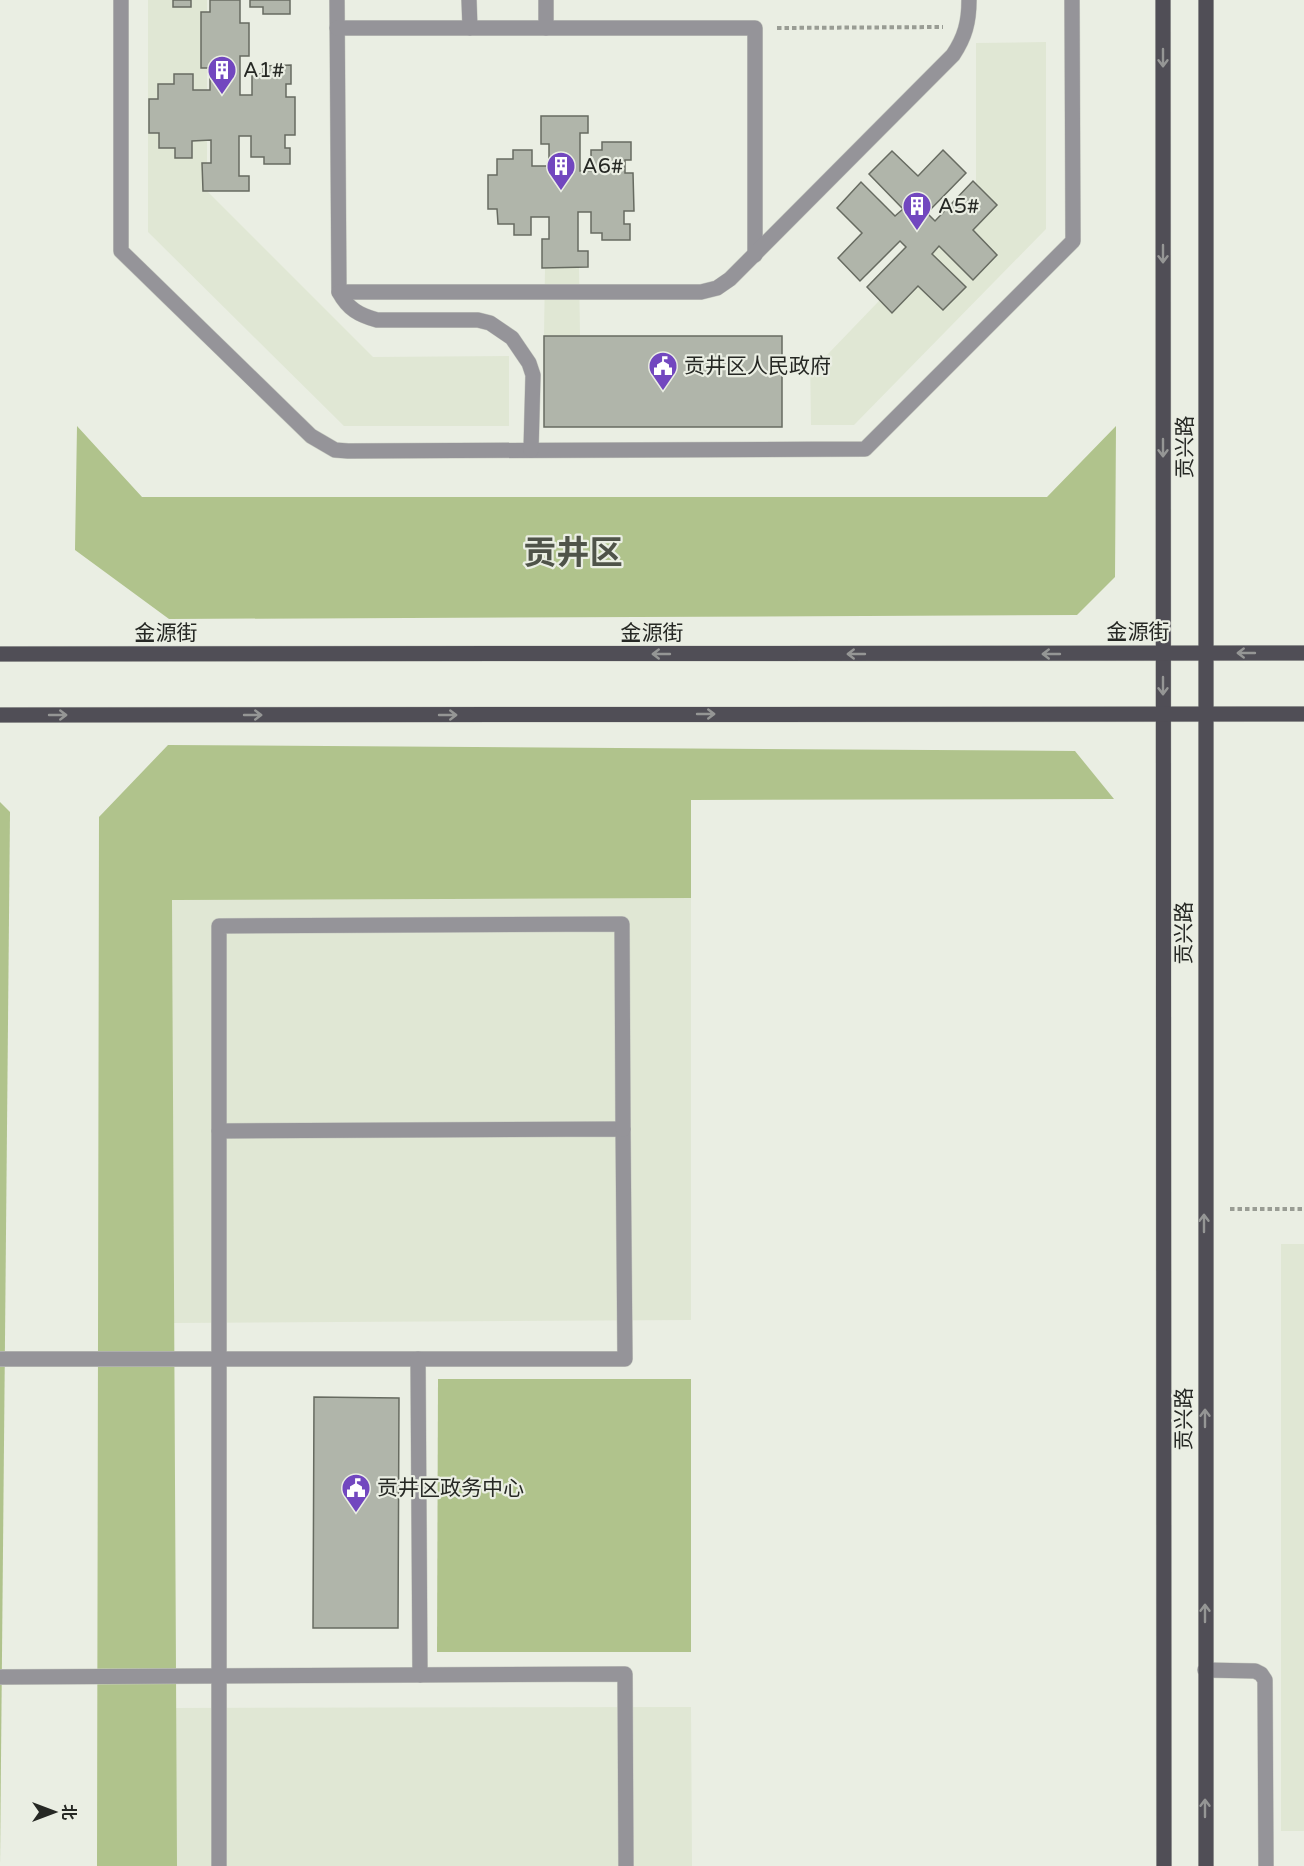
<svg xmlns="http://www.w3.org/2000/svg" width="1304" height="1866" font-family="'Varela Round','Noto Sans SC',sans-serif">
<rect width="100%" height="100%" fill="#eaeee3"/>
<g fill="#e0e7d4">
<path d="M148,0H207V191L373,357L509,356V426H344L148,232Z"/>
<path d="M1046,42V229L854,425H811L810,356L827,355L976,200V43Z"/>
<path d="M545,268H579L580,336H544Z"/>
<path d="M691,898V1320L174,1323L172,900Z"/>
<rect x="1281" y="1244" width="23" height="587"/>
<path d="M691,1707L692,1866H175L174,1708Z"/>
</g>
<g fill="#b0c38c">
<path d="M77,426L142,497H1047L1116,426L1115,577L1077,615L169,619L75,550Z"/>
<path d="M168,745L1075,751L1114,799L691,800V898L172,900L177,1866H97L99,817Z"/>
<path d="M0,802L10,812L0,1866Z"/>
<path d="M438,1379H691V1652H437Z"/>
</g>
<g fill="#b0b5aa" stroke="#676b61" stroke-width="1.5">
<rect x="173" y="0" width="18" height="7"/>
<path d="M210,0H240V23H249V56H240V95H252V74H263V66L291,65V84H286V97H295V135H285V148H290V164H264V157H251V136H239V176H249V191H203L202,163H211V140L192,141V158H175V148H159V133H149V99H158V84H174V74H193V90H210V68H201V12H210Z"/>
<path d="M250,0H290V14H263V7H250Z"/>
<path d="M541,116H588V133H580V171H591V150H602V142H631V160H625V173H633L634,211H624V224H630V240H602V233H591V212H578V251H588V267L542,268V239H549V217H531V235H514V224H498L497,209H488V175H497V159H513V150H532V166H549V144H541Z"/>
<path d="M943,150L966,173L927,213L935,221L973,181L997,205L973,230L997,255L973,280L939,246L932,254L966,287L943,310L918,286L892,313L867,287L906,247L900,241L860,281L838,258L862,233L837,208L861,182L895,216L903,209L869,174L892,151L918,176Z"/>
<rect x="544" y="336" width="238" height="91"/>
<path d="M314,1397L399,1398L398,1628H313Z"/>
</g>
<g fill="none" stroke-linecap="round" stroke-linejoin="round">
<g stroke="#c7cac1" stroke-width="16">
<g id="minor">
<path d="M121,0V251L311,436L335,450L348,451L865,449L1073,241L1072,0"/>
<path d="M337,0L339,292C348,309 359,315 377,320H478L490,323L512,338L529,363L533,375L531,450"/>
<path d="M469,0L470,28"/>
<path d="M546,0V28"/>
<path d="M337,28H755V255"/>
<path d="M339,292H701L717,288L730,279L953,55C965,37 969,22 969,0"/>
<path d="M0,1359H625L623,1129L219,1131"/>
<path d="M418,1359L420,1675"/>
<path d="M1205,1670L1255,1671L1261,1674L1265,1680L1266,1866"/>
<path d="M0,1677L625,1674L626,1866"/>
<path d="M219,1866V926L622,924L623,1129"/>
</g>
</g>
<g stroke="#c7cac1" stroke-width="16">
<g id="major">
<path d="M1163,0L1164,1866"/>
<path d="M0,654L1304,653"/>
<path d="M0,715L1304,714"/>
<path d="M1206,1866V0"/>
</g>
</g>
<g stroke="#999c94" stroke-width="4" stroke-dasharray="4.5 3" stroke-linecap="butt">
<path d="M777,28L943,27"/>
<path d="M1230,1209H1304"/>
</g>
<use href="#minor" stroke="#959499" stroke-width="15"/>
<use href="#major" stroke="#504e56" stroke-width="15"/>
</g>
<defs><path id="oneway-shaft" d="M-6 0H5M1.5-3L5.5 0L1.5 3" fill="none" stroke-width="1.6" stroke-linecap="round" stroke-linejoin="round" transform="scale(1.5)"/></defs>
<g stroke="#959695">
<use href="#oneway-shaft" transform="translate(1163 58) rotate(90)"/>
<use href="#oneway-shaft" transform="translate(1163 254) rotate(90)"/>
<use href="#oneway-shaft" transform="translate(1163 448) rotate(90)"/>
<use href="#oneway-shaft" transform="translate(1246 653) rotate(180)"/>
<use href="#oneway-shaft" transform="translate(661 654) rotate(180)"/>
<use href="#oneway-shaft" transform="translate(856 654) rotate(180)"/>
<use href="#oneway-shaft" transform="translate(1051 654) rotate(180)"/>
<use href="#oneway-shaft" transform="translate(1163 686) rotate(90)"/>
<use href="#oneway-shaft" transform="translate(706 714)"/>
<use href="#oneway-shaft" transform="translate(58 715)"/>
<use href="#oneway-shaft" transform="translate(253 715)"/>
<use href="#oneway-shaft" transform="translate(448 715)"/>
<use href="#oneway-shaft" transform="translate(1204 1223) rotate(-90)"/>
<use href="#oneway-shaft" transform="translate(1205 1418) rotate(-90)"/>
<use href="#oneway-shaft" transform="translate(1205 1613) rotate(-90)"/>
<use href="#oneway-shaft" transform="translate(1205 1808) rotate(-90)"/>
</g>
<defs>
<g id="building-pin" transform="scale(1.5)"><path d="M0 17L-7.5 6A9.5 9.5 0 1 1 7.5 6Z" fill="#7247bf" stroke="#eaeee3"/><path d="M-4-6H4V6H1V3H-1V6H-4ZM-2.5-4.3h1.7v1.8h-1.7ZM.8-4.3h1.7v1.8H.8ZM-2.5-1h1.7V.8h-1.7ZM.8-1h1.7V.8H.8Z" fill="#fff"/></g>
<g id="civic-pin" transform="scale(1.5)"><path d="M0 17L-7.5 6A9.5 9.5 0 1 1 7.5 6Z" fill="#7247bf" stroke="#eaeee3"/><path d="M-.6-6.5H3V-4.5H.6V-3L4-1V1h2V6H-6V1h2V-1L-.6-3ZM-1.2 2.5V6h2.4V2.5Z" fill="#fff"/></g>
</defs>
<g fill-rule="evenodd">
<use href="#building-pin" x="222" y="70"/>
<use href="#building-pin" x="561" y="166"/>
<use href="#building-pin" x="917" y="206"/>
<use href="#civic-pin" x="663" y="366"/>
<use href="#civic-pin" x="356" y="1488"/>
</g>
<g text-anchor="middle" stroke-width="4.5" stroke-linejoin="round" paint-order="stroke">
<g font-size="21" fill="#262824" stroke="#eaeee3" text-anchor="start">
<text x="243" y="77">A1#</text>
<text x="582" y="173">A6#</text>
<text x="938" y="213">A5#</text>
<text x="684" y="373">贡井区人民政府</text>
<text x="377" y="1495">贡井区政务中心</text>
</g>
<g font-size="21" fill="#262824" stroke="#eaeee3">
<text transform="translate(1185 447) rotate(-90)" y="7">贡兴路</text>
<text x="1138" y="639">金源街</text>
<text x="166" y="640">金源街</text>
<text x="652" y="640">金源街</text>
<text transform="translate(1184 933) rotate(-90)" y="7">贡兴路</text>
<text transform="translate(1184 1419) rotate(-90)" y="7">贡兴路</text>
</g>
<g font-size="33" font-weight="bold" fill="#4f5349" stroke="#eaeee3">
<text x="573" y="564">贡井区</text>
</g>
</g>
<g transform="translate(54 1812) rotate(90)" stroke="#eaeee3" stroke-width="4.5" paint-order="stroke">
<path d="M0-4.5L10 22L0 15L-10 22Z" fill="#262824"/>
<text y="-9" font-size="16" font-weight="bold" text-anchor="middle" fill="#262824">北</text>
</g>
</svg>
